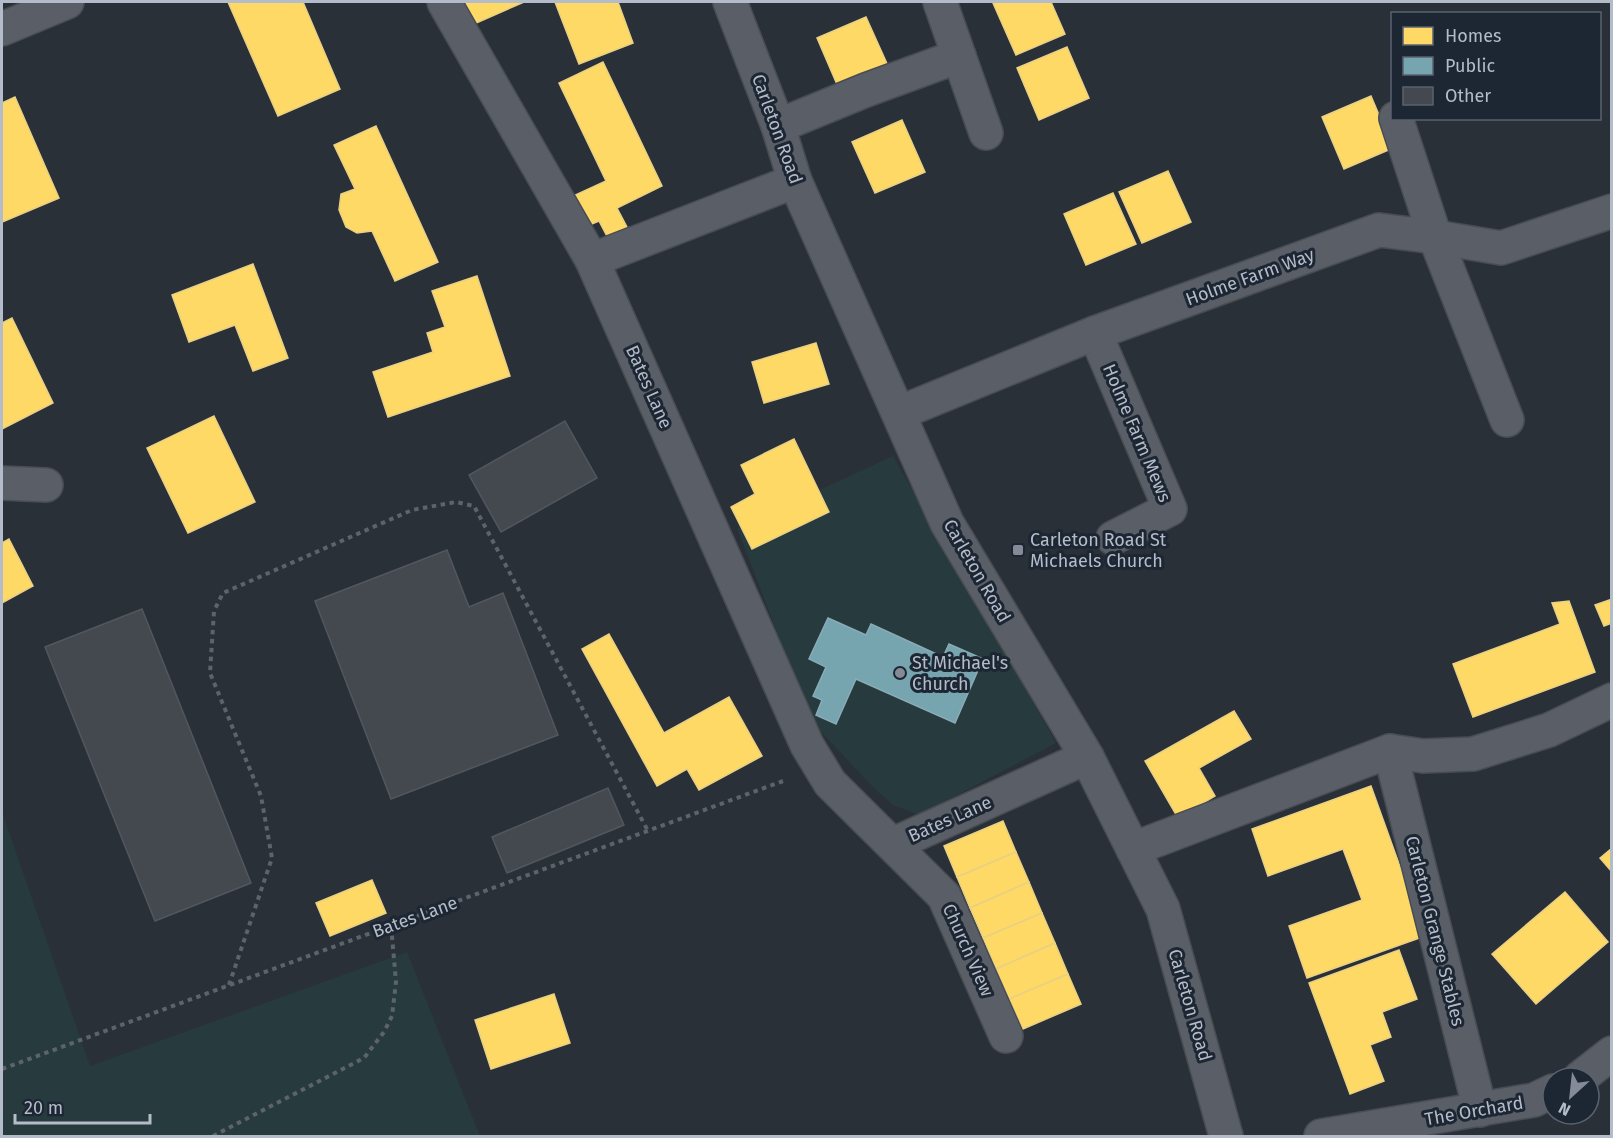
<svg xmlns="http://www.w3.org/2000/svg" width="1613" height="1138" font-family="'Fira Sans',sans-serif">
<rect width="100%" height="100%" fill="#2a3038"/>
<g fill="#273a3e" fill-rule="evenodd">
<path d="M893,456L1056,743L919,815L893,805L870,784L811,721L737,528ZM828,618L866,635L871,625L943,657L949,644L983,659L954,723L856,679L836,724L816,715L822,700L813,696L826,667L809,659Z"/>
<path d="M2,812L90,1066L407,952L480,1136H2Z"/>
</g>
<g fill="#ffd966" stroke="#e8d084" stroke-width="1.5">
<path d="M228,2H303L340,89L278,116Z"/>
<path d="M464,2H524L474,24Z"/>
<path d="M555,2H618L633,43L579,64Z"/>
<path d="M998,2H1051L1065,34L1016,55L993,3Z"/>
<path d="M866,17L889,68L839,89L817,38Z"/>
<path d="M1067,47L1089,98L1039,120L1017,68Z"/>
<path d="M603,62L662,186L617,208L629,231L609,240L599,221L587,226L573,196L606,181L559,83Z"/>
<path d="M1371,96L1393,148L1344,169L1322,117Z"/>
<path d="M15,97L59,198L2,222V103Z"/>
<path d="M902,120L925,172L875,193L852,142Z"/>
<path d="M376,126L438,262L395,281L372,231L357,233L346,227L339,210L341,194L355,189L334,145Z"/>
<path d="M1168,171L1191,222L1142,243L1119,192Z"/>
<path d="M1113,193L1136,244L1086,265L1064,214Z"/>
<path d="M253,264L288,358L253,371L235,325L189,342L172,295Z"/>
<path d="M477,276L510,376L388,417L373,372L433,352L427,333L445,327L432,291Z"/>
<path d="M12,318L53,403L2,429V323Z"/>
<path d="M816,343L829,384L764,403L752,362Z"/>
<path d="M214,416L255,502L188,533L147,448Z"/>
<path d="M794,439L829,512L752,549L731,507L755,494L741,465Z"/>
<path d="M9,539L33,586L2,603V543Z"/>
<path d="M1612,599V623L1604,626L1595,605Z"/>
<path d="M1569,601L1595,672L1473,717L1453,664L1560,624L1552,603Z"/>
<path d="M609,634L664,733L729,697L762,756L699,790L687,769L657,786L582,649Z"/>
<path d="M1234,711L1251,739L1199,768L1215,796L1178,818L1145,761Z"/>
<path d="M1371,786L1425,936L1307,978L1289,926L1362,900L1343,849L1268,876L1252,829Z"/>
<path d="M1003,821L1016,852L957,877L944,846Z"/>
<path d="M1612,848V872L1600,858Z"/>
<path d="M1016,852L1029,882L970,908L957,877Z"/>
<path d="M372,880L386,913L330,936L316,903Z"/>
<path d="M1029,882L1042,913L983,938L970,908Z"/>
<path d="M1565,892L1608,942L1536,1004L1492,954Z"/>
<path d="M1042,913L1055,943L996,969L983,938Z"/>
<path d="M1055,943L1068,974L1009,999L996,969Z"/>
<path d="M1399,950L1417,999L1382,1012L1391,1037L1370,1045L1384,1081L1350,1094L1309,983Z"/>
<path d="M1068,974L1081,1004L1023,1029L1009,999Z"/>
<path d="M554,994L570,1043L491,1069L475,1020Z"/>
</g>
<path fill="#76a5af" stroke="#89acb7" stroke-width="1.5" d="M828,618L866,635L871,624L943,657L949,644L983,659L955,723L856,679L836,724L816,715L822,700L813,696L826,667L809,659Z"/>
<g fill="#444950" stroke="#52575f" stroke-width="1.5">
<path d="M565,421L597,478L501,532L469,475Z"/>
<path d="M447,550L469,607L503,593L558,735L391,799L315,601Z"/>
<path d="M142,609L251,883L155,921L45,647Z"/>
<path d="M608,788L624,825L507,873L492,837Z"/>
</g>
<g fill="none" stroke-linecap="round" stroke-linejoin="round">
<g stroke="#484c53" stroke-width="36">
<g id="minor">
<path d="M444,2L592,260L807,745L830,783L944,896L1006,1036"/>
<path d="M730,2L778,126L795,181L947,523L1087,757L1163,909L1226,1136"/>
<path d="M940,2L986,133"/>
<path d="M2,29L67,2"/>
<path d="M1396,118L1435,237L1507,420"/>
<path d="M778,126L866,90L959,56"/>
<path d="M592,260L795,181"/>
<path d="M1095,333L1170,509L1113,538"/>
<path d="M899,413L1095,333L1379,230L1435,237L1501,248L1612,211"/>
<path d="M2,483L46,485"/>
<path d="M1390,751L1480,1110"/>
<path d="M894,844L1087,757"/>
<path d="M1133,849L1390,751L1423,756L1473,754L1549,730L1612,700"/>
<path d="M1580,1078L1612,1053"/>
<path d="M1321,1136L1534,1100L1553,1091"/>
</g>
</g>
<g stroke="#5d636a" stroke-width="4" stroke-dasharray="4.5 4.5" stroke-linecap="butt">
<path d="M229,985L272,858L261,796L210,673L214,611L223,593L412,510L456,502L474,506L648,831"/>
<path d="M2,1069L783,781"/>
<path d="M213,1136L364,1058L384,1032L392,1016L396,982L391,925"/>
</g>
<use href="#minor" stroke="#5a5e66" stroke-width="33"/>
</g>
<g fill="#848b96" stroke="#1d2633" stroke-width="2">
<rect x="1012" y="544" width="12" height="12" rx="3"/>
<circle cx="900" cy="673" r="6"/>
</g>
<g text-anchor="middle" stroke-width="6" stroke-linejoin="round" paint-order="stroke">
<g font-size="18" fill="#b4bcc9" stroke="#1d2633">
<text transform="translate(777 129) rotate(70)" y="6">Carleton Road</text>
<text transform="translate(1250 277) rotate(-20)" y="6">Holme Farm Way</text>
<text transform="translate(649 387) rotate(66)" y="6">Bates Lane</text>
<text transform="translate(1137 433) rotate(67)" y="6">Holme Farm Mews</text>
<text transform="translate(977 571) rotate(60)" y="6">Carleton Road</text>
<text transform="translate(950 819) rotate(-24)" y="6">Bates Lane</text>
<text transform="translate(415 917) rotate(-20)" y="6">Bates Lane</text>
<text transform="translate(1435 931) rotate(76)" y="6">Carleton Grange Stables</text>
<text transform="translate(968 950) rotate(66)" y="6">Church View</text>
<text transform="translate(1190 1005) rotate(74)" y="6">Carleton Road</text>
<text transform="translate(1474 1111) rotate(-10)" y="6">The Orchard</text>
</g>
<g font-size="18" fill="#b4bcc9" stroke="#1d2633" text-anchor="start">
<text x="1030" y="546">Carleton Road St<tspan x="1030" dy="21">Michaels Church</tspan></text>
<text x="912" y="669">St Michael's<tspan x="912" dy="21">Church</tspan></text>
</g>
</g>
<rect width="1613" height="1138" fill="none" stroke="#b4bcc9" stroke-width="6"/>
<rect x="1391" y="12" width="210" height="108" fill="#1d2633" stroke="#59626f" stroke-width="1.5"/>
<rect x="1403" y="27" width="30" height="18" fill="#ffd966" stroke="#59626f" stroke-width="1.5"/>
<text x="1445" y="42" font-size="18" fill="#b4bcc9">Homes</text>
<rect x="1403" y="57" width="30" height="18" fill="#76a5af" stroke="#59626f" stroke-width="1.5"/>
<text x="1445" y="72" font-size="18" fill="#b4bcc9">Public</text>
<rect x="1403" y="87" width="30" height="18" fill="#444950" stroke="#59626f" stroke-width="1.5"/>
<text x="1445" y="102" font-size="18" fill="#b4bcc9">Other</text>
<g transform="translate(1571 1096) rotate(207)"><circle r="28" fill="#1d2633" stroke="#59626f" stroke-width="1.5"/>
<path d="M0-4.5L10 22L0 15L-10 22Z" fill="#848b96"/>
<text y="-9" font-size="16" font-weight="bold" text-anchor="middle" fill="#b4bcc9">N</text>
</g>
<path d="M15 1114v9h135v-9" fill="none" stroke="#b4bcc9" stroke-width="3"/>
<text x="24" y="1114" font-size="18" fill="#b4bcc9" stroke="#1d2633" stroke-width="4.5" paint-order="stroke">20 m</text>
</svg>
